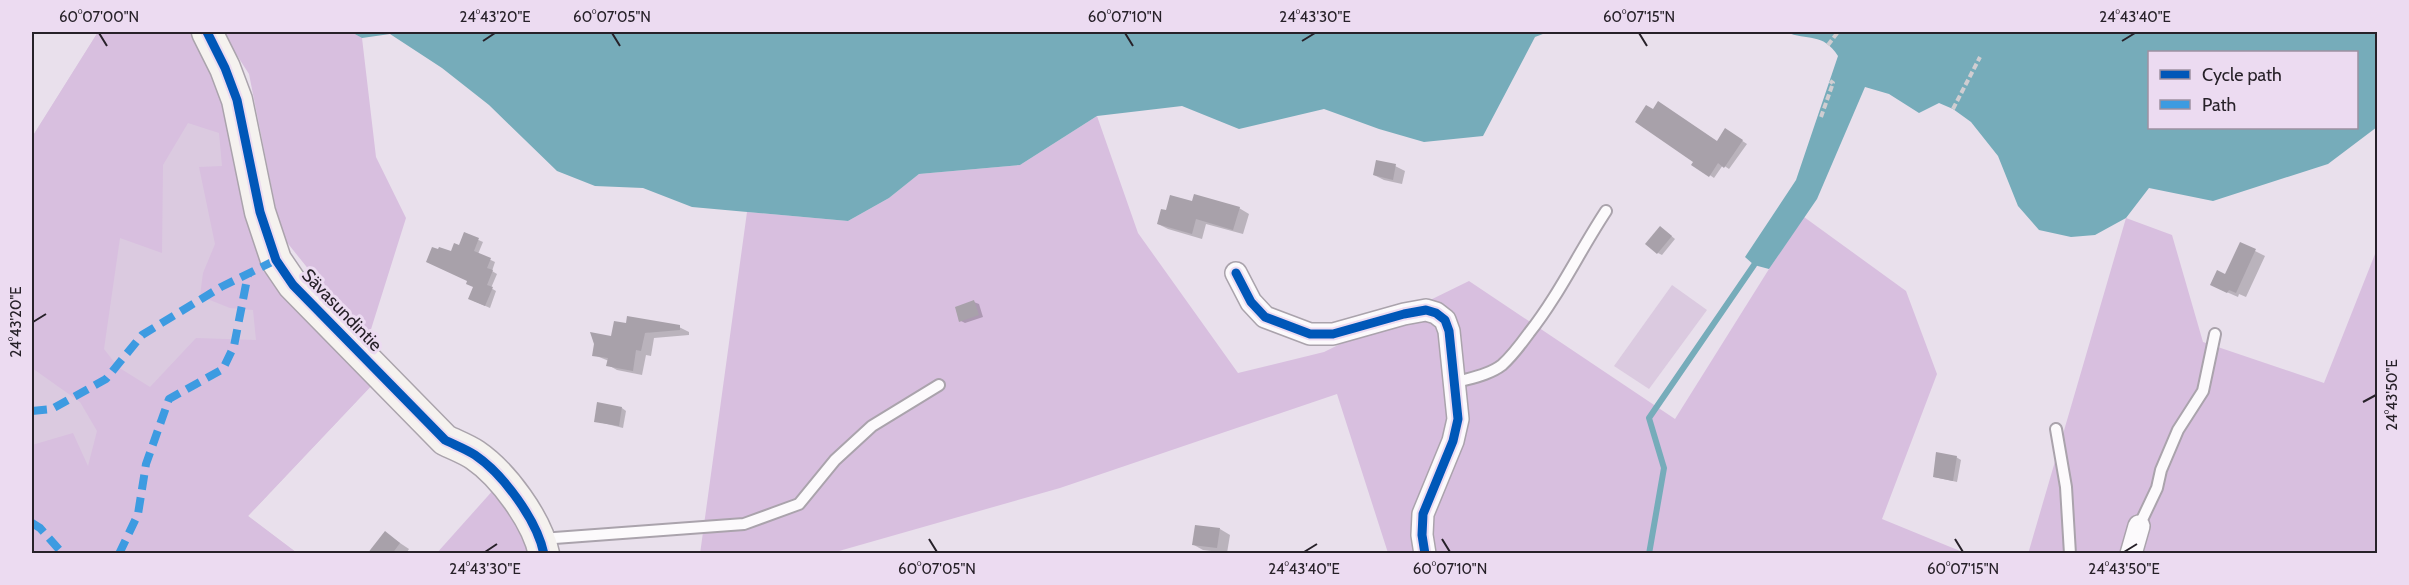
<svg xmlns="http://www.w3.org/2000/svg" width="2409" height="585" font-family="Cabin,sans-serif">
<rect width="100%" height="100%" fill="#e9e0ec"/>
<g fill="#dbcae0">
<path d="M98,32H196L263,271L374,383L248,516L297,553H32V134H34Z"/>
<path d="M1672,285L1707,310L1649,389L1614,366Z"/>
</g>
<g fill="#d8bfdf" fill-rule="evenodd">
<path d="M98,32H196L227,94L252,232L263,271L374,383L248,516L297,553L199,554L195,551L184,554L32,553V445L73,433L88,466L97,431L80,402L32,368V134H34ZM188,123L219,133L222,166L199,167L215,244L203,273L200,296L230,308L253,310L256,340L196,338L150,387L118,367L104,349L120,238L162,253L163,165Z"/>
<path d="M222,32H351L362,38L376,157L406,218L367,342L281,235L249,74Z"/>
<path d="M1097,116L1138,233L1238,373L1324,352L1469,281L1675,419L1769,269L1804,217L1906,291L1937,374L1882,519L1965,553H1388L1337,394L1060,488L832,553L700,554L747,212L848,221L889,198L919,174L1020,165Z"/>
<path d="M2126,218L2172,235L2203,342L2324,383L2377,249V553L2028,554Z"/>
<path d="M495,488L535,554H436Z"/>
</g>
<g fill="#76acba" fill-rule="evenodd">
<path d="M351,32H1548L1535,37L1483,136L1424,142L1379,129L1324,109L1239,129L1182,106L1097,116L1020,165L919,174L889,198L848,221L692,207L643,188L595,186L557,171L489,105L442,68L390,34L362,38Z"/>
<path d="M1786,32H2377V127L2328,164L2213,201L2149,188L2126,218L2095,235L2071,237L2039,230L2018,206L1998,156L1971,122L1953,109L1939,103L1919,113L1889,94L1865,87L1817,199L1769,269L1754,265L1745,257L1796,180L1838,56C1823,32 1807,41 1786,32ZM2150,52H2356V128H2150Z"/>
</g>
<g fill="#0003">
<path d="M1726,130L1747,144L1729,169L1723,165L1714,178L1694,164L1717,142Z"/>
<path d="M1395,166L1405,171L1402,184L1384,180L1374,175Z"/>
<path d="M1239,208L1249,214L1243,234L1206,224L1202,239L1168,229L1158,224L1167,212Z"/>
<path d="M1664,230L1675,239L1662,255L1658,253Z"/>
<path d="M465,234L483,242L478,254L495,262L492,271L497,274L491,288L496,291L490,308L474,301L475,287L451,253L460,247Z"/>
<path d="M2241,244L2265,256L2246,297L2239,294L2238,297L2222,290Z"/>
<path d="M974,302L979,304L983,317L965,323L961,321Z"/>
<path d="M679,327L689,332V335L654,338L651,356L646,355L642,375L617,370L608,365L609,361L594,355L613,338Z"/>
<path d="M622,408L626,411L623,428L595,421Z"/>
<path d="M1956,457L1961,460L1957,482L1934,477Z"/>
<path d="M1220,529L1230,535L1227,553L1203,550L1194,545Z"/>
<path d="M385,533L409,549L406,554H379Z"/>
</g>
<g fill="none" stroke-linecap="round" stroke-linejoin="round">
<path stroke="#76acba" stroke-width="6" d="M1649,554L1664,468L1649,418L1754,265"/>
</g>
<g fill="#a8a1aa">
<path d="M1658,101L1717,141L1725,128L1743,140L1724,168L1718,163L1709,177L1691,165L1693,162L1635,122L1646,105L1653,109Z"/>
<path d="M1376,160L1396,164L1393,180L1373,175Z"/>
<path d="M1194,194L1240,207L1233,230L1196,219L1192,234L1157,224L1161,209L1166,210L1170,195L1192,201Z"/>
<path d="M1660,226L1672,236L1657,254L1645,244Z"/>
<path d="M464,232L479,238L474,251L491,258L487,268L493,270L487,285L493,287L485,306L468,299L473,287L466,284L467,281L426,262L432,247L438,249L439,247L451,251L454,243L459,245Z"/>
<path d="M2240,242L2256,249L2236,293L2229,290L2227,293L2210,285L2217,270L2225,274Z"/>
<path d="M974,300L979,315L959,322L955,307Z"/>
<path d="M627,316L680,325V330L645,333L641,351L636,350L633,371L606,366L608,358L592,356L594,344L590,332L611,336L614,321L626,323Z"/>
<path d="M597,402L622,407L619,426L594,422Z"/>
<path d="M1936,452L1957,456L1953,481L1933,477Z"/>
<path d="M1195,525L1220,528L1217,548L1192,545Z"/>
<path d="M385,531L400,543L392,554H367Z"/>
</g>
<g fill="none" stroke-linecap="round" stroke-linejoin="round">
<g stroke="#aaa3ac" stroke-width="14">
<g id="lane">
<path d="M1454,383C1470,378 1489,375 1502,365C1512,356 1521,344 1529,333C1559,295 1579,252 1606,211"/>
<path d="M2056,429L2066,487L2070,554"/>
<path d="M2139,526L2157,488L2161,470L2178,430L2203,391L2215,334"/>
<path d="M541,539L744,524L799,504L835,460L872,426L939,385"/>
</g>
</g>
<g stroke="#aaa3ac" stroke-width="24">
<g id="street">
<path d="M1236,273L1251,302L1265,317L1310,334H1333L1404,314L1426,310L1436,313L1445,320L1449,331L1458,419L1453,441L1423,514L1422,535L1425,554"/>
<path d="M2131,554L2139,526"/>
</g>
</g>
<g stroke="#aaa3ac" stroke-width="33">
<path id="secondary" d="M207,32L225,68L237,100L260,212L276,260L293,285L445,440C455,445 466,449 475,455C503,474 537,520 544,554"/>
</g>
<g stroke="#d0cdd1" stroke-width="4" stroke-dasharray="6 3" stroke-linecap="butt">
<path d="M1828,45L1838,32"/>
<path d="M1953,109L1980,57"/>
<path d="M1821,117L1833,83L1830,81"/>
</g>
<use href="#lane" stroke="#fcfafc" stroke-width="10"/>
<use href="#street" stroke="#fcfafc" stroke-width="21"/>
<use href="#secondary" stroke="#f5f2ef" stroke-width="30"/>
<g stroke="#3d9be1" stroke-width="8" stroke-dasharray="15 8" stroke-linecap="butt">
<path d="M32,411L52,409L106,379L142,335L221,287L276,260"/>
<path d="M32,523L40,528L63,554"/>
<path d="M119,554L138,514L146,464L169,399L223,369L234,346L248,274"/>
</g>
<g stroke="#ecdbf1" stroke-width="13">
<g id="cycleway">
<path d="M207,32L225,68L237,100L260,212L276,260L293,285L445,440C455,445 466,449 475,455C503,474 537,520 544,554"/>
<path d="M1236,273L1251,302L1265,317L1310,334H1333L1404,314L1426,310L1436,313L1445,320L1449,331L1458,419L1453,441L1423,514L1422,535L1425,554"/>
</g>
</g>
<use href="#cycleway" stroke="#0057b8" stroke-width="9"/>
</g>
<path fill="none" stroke="#272129" stroke-width="2" d="M99,33L107,46M612,33L620,46M1125,33L1133,46M1639,33L1647,46M483,41L495,33M1302,41L1315,33M2122,41L2135,33M33,322L46,314M2363,402L2376,395M929,539L937,552M1442,539L1450,552M1955,539L1963,552M485,552L497,544M1304,552L1317,544M2124,552L2137,544"/>
<g text-anchor="middle" stroke-width="6" stroke-linejoin="round" paint-order="stroke">
<g font-size="18" fill="#272129" stroke="#ecdbf1">
<text transform="translate(342 310) rotate(46)" y="6">Sävasundintie</text>
</g>
</g>
<rect width="2409" height="585" fill="none" stroke="#ecdbf1" stroke-width="66"/>
<rect x="2148" y="51" width="210" height="78" fill="#ecdbf1" stroke="#9d91a1" stroke-width="1.5"/>
<rect x="2160" y="70" width="30" height="9" fill="#0057b8" stroke="#9d91a1" stroke-width="1.5"/>
<text x="2202" y="81" font-size="18" fill="#272129">Cycle path</text>
<rect x="2160" y="100" width="30" height="9" fill="#3d9be1" stroke="#9d91a1" stroke-width="1.5"/>
<text x="2202" y="111" font-size="18" fill="#272129">Path</text>
<rect x="33" y="33" width="2343" height="519" fill="none" stroke="#272129" stroke-width="2"/>
<g font-size="15" text-anchor="middle" fill="#272129">
<text x="99" y="22">60°07'00"N</text>
<text x="495" y="22">24°43'20"E</text>
<text x="612" y="22">60°07'05"N</text>
<text x="1125" y="22">60°07'10"N</text>
<text x="1315" y="22">24°43'30"E</text>
<text x="1639" y="22">60°07'15"N</text>
<text x="2135" y="22">24°43'40"E</text>
<text transform="translate(16 322) rotate(-90)" y="5">24°43'20"E</text>
<text transform="translate(2392 395) rotate(-90)" y="5">24°43'50"E</text>
<text x="485" y="574">24°43'30"E</text>
<text x="937" y="574">60°07'05"N</text>
<text x="1304" y="574">24°43'40"E</text>
<text x="1450" y="574">60°07'10"N</text>
<text x="1963" y="574">60°07'15"N</text>
<text x="2124" y="574">24°43'50"E</text>
</g>
</svg>
